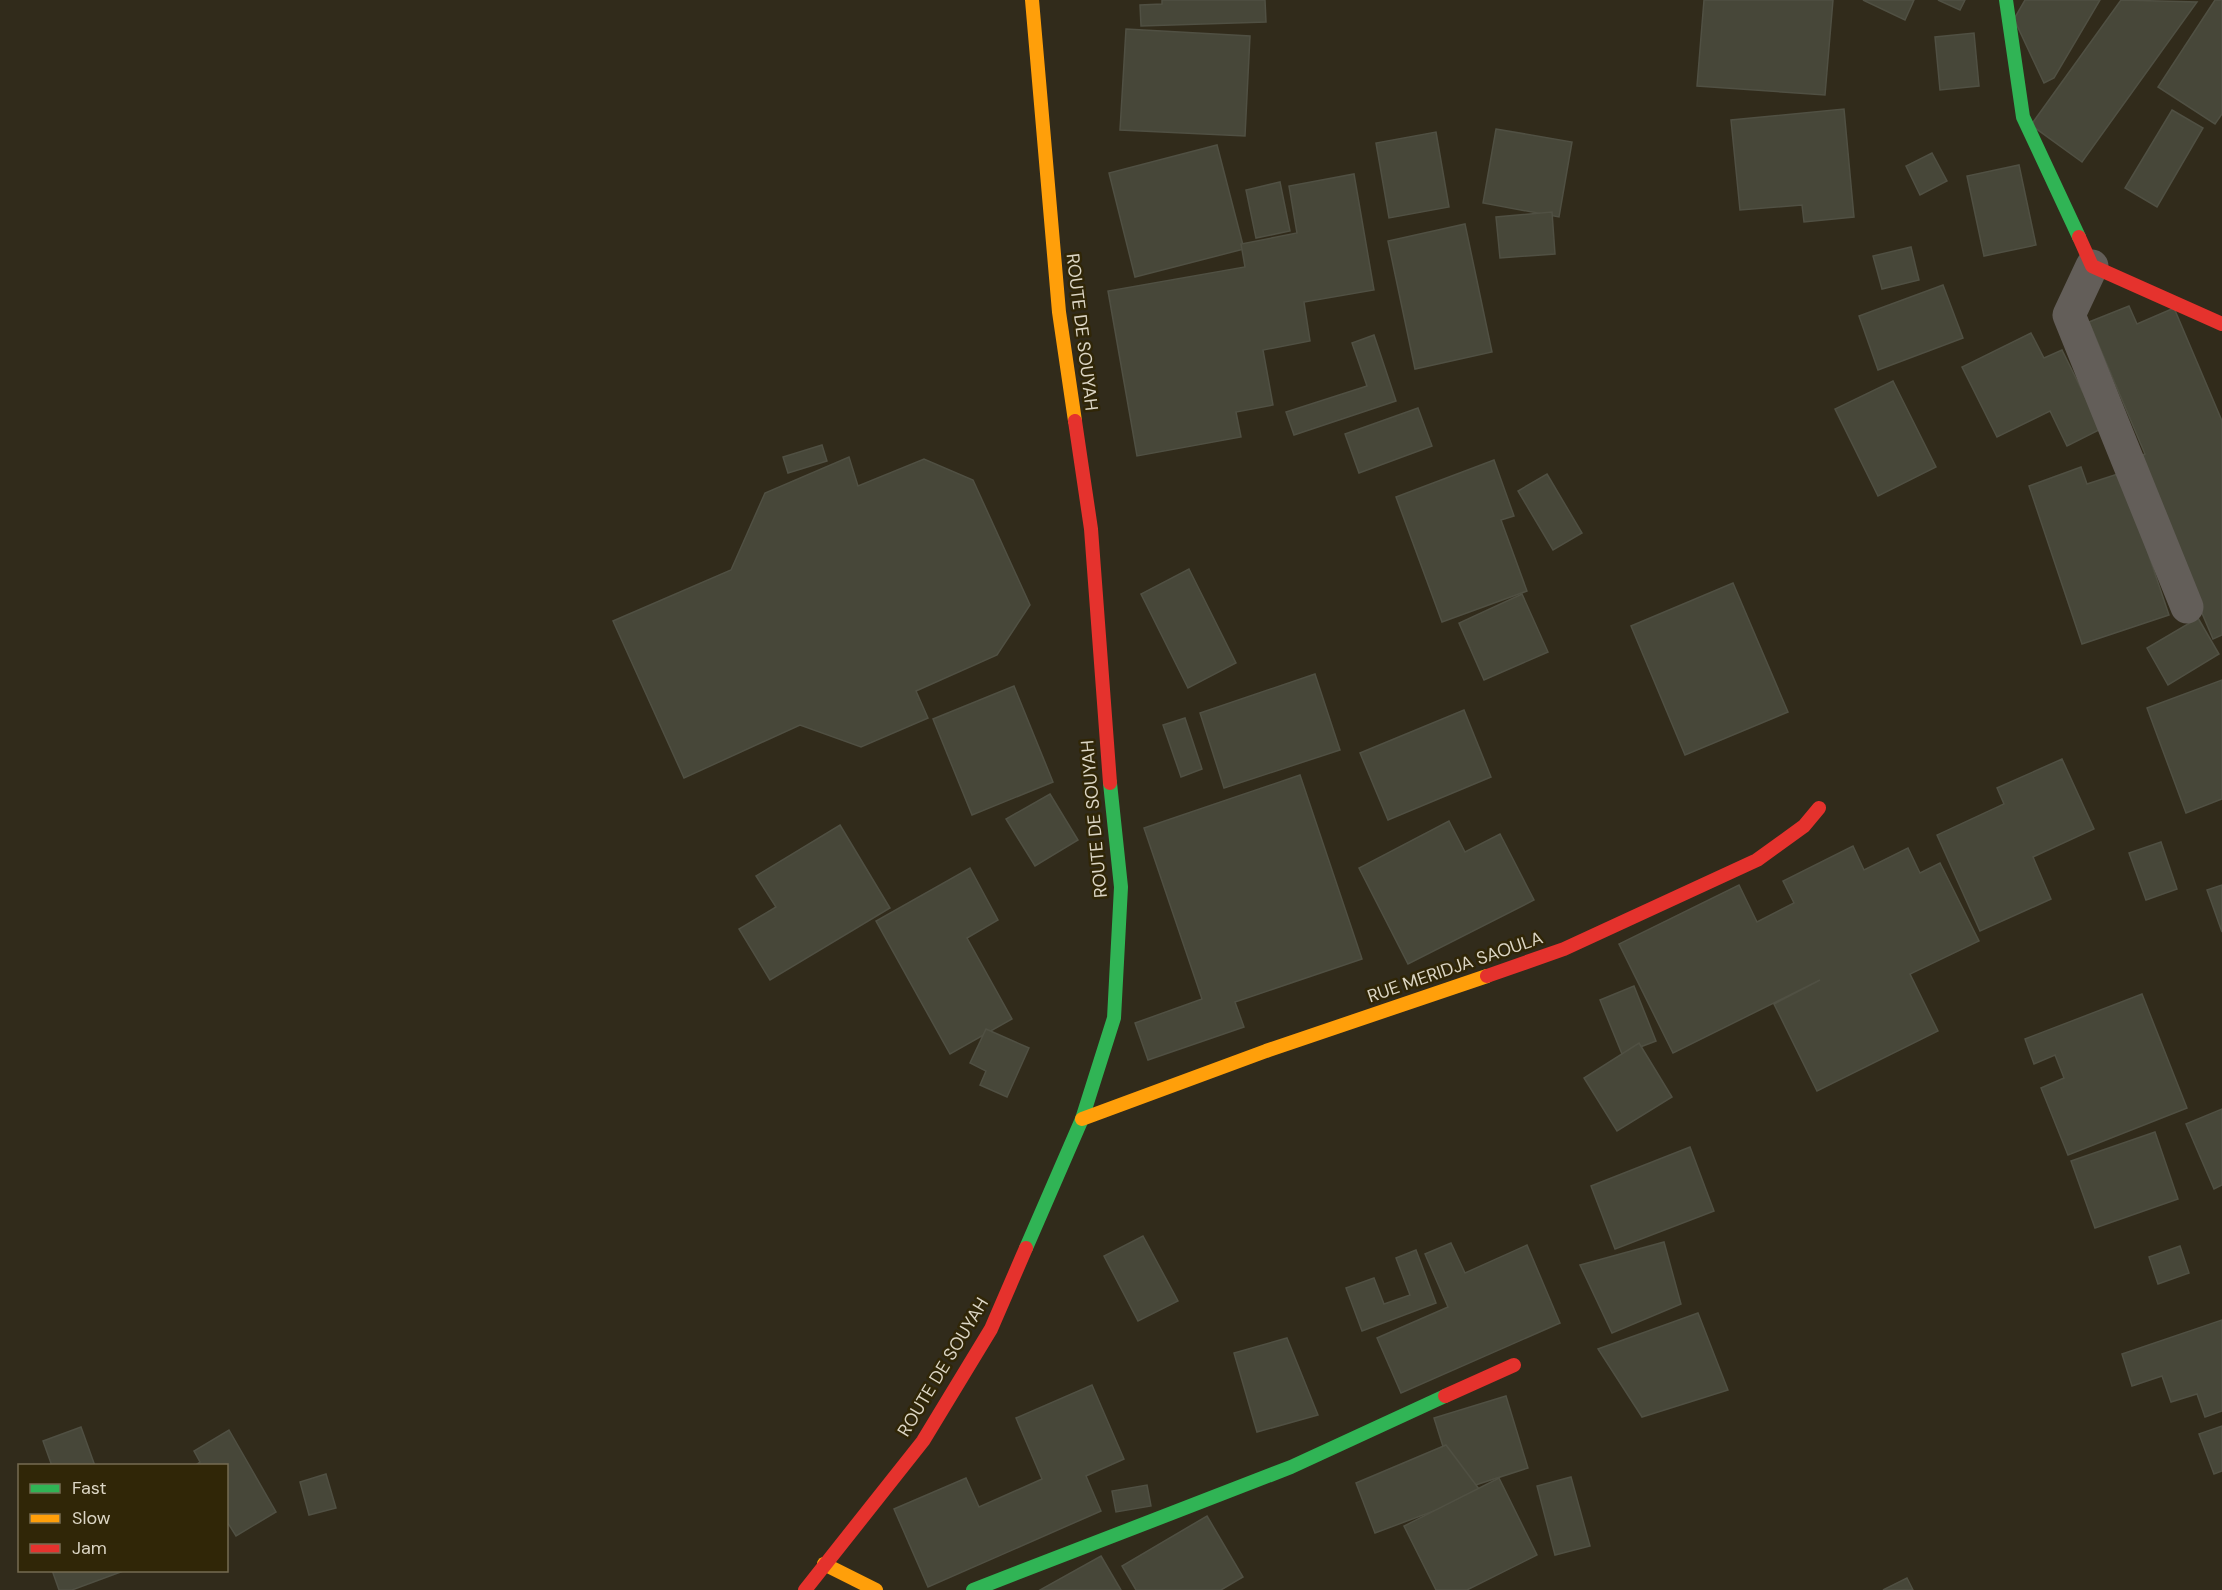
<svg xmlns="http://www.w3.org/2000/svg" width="2222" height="1590" font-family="'DM Sans',sans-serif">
<rect width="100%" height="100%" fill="#312b1b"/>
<g fill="#474739" stroke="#505043" stroke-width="1.5">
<path d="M1162,0H1265L1266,22L1141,26L1140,5L1162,4Z"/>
<path d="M1704,0H1833L1825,95L1697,86Z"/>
<path d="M1863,0H1914L1905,20Z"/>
<path d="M1938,0H1965L1960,10Z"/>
<path d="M2025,0H2100L2054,78L2044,83L2014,19Z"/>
<path d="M2121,0L2197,2L2082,162L2031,125Z"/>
<path d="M2215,0H2222V114L2215,124L2158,87Z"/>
<path d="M1126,29L1250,36L1245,136L1120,130Z"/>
<path d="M1974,33L1979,86L1940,90L1935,37Z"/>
<path d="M1844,109L1854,217L1804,222L1802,205L1740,210L1731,120Z"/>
<path d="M2172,110L2203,128L2157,207L2125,188Z"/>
<path d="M1496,129L1572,142L1559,217L1483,203Z"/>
<path d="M1436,132L1449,207L1389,218L1376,143Z"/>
<path d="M1217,145L1244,249L1135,277L1109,173Z"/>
<path d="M1932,153L1947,181L1920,195L1906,166Z"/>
<path d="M2019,165L2036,245L1984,256L1967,176Z"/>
<path d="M1354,174L1374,290L1304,302L1310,341L1263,350L1273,405L1236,412L1241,437L1137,456L1108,291L1245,267L1241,244L1297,233L1289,186Z"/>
<path d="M1280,182L1290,231L1256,238L1246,190Z"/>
<path d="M1552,212L1555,254L1500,258L1496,217Z"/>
<path d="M1465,224L1492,352L1415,369L1388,241Z"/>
<path d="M1911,247L1919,280L1882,289L1873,256Z"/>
<path d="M1943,285L1963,338L1878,370L1859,316Z"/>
<path d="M2129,306L2137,324L2174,308L2222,421V635L2213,639L2136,458L2145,454L2089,322Z"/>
<path d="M2031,333L2044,358L2062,350L2101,429L2067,446L2050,411L1997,437L1962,367Z"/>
<path d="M1374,335L1396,401L1294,435L1286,412L1367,386L1352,343Z"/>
<path d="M1893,381L1936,467L1878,496L1835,409Z"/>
<path d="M1418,408L1432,446L1359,473L1345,434Z"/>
<path d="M822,445L827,461L788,473L783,457Z"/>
<path d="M849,457L858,486L924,459L973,480L1030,605L997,655L916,691L928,718L861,747L800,725L684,778L613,621L731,570L765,493Z"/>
<path d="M1494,460L1514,516L1501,520L1527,591L1442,622L1396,497Z"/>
<path d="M2081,467L2087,484L2121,473L2169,615L2082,644L2029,486Z"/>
<path d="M1547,474L1582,533L1553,550L1518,491Z"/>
<path d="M1189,569L1236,663L1188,688L1141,594Z"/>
<path d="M1733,583L1788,712L1685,755L1631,626Z"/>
<path d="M1522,594L1548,652L1484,680L1459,623Z"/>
<path d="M2198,618L2219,654L2168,685L2147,648Z"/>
<path d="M1315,674L1340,750L1224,788L1200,713Z"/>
<path d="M2222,680V799L2186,813L2147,708Z"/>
<path d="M1014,686L1053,782L972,815L933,719Z"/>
<path d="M1464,710L1491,777L1388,820L1360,753Z"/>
<path d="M1185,718L1202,769L1181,777L1163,725Z"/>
<path d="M2062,759L2094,829L2033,857L2051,899L1980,931L1937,835L2004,804L1997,788Z"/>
<path d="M1300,775L1362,959L1235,1002L1244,1027L1148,1060L1135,1023L1202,999L1144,828Z"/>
<path d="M1050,794L1078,840L1035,866L1006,819Z"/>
<path d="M1449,821L1465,852L1500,834L1534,900L1408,964L1359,868Z"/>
<path d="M840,825L890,908L770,980L739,929L776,907L756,876Z"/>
<path d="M2161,842L2177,889L2146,900L2129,853Z"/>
<path d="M1853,846L1864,870L1908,848L1920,873L1940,863L1979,941L1910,974L1938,1031L1817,1091L1774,1004L1820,980L1673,1053L1619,944L1739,885L1757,922L1794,903L1783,881Z"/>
<path d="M970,868L998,920L967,938L1012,1019L950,1054L876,921Z"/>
<path d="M2222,885V932L2207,890Z"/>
<path d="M1634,986L1656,1041L1622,1054L1600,1000Z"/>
<path d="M2142,994L2187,1108L2068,1155L2041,1088L2064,1078L2055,1055L2034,1064L2025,1039Z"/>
<path d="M986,1029L1029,1048L1007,1097L980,1085L986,1071L970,1063Z"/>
<path d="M1639,1043L1672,1097L1617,1131L1584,1078Z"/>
<path d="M2222,1109V1185L2214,1189L2186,1124Z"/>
<path d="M2155,1132L2178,1199L2095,1228L2071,1161Z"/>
<path d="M1690,1147L1714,1211L1615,1249L1591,1186Z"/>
<path d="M1143,1236L1178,1301L1138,1321L1104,1256Z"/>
<path d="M1664,1242L1681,1304L1612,1333L1580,1265Z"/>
<path d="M1451,1243L1465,1273L1527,1245L1560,1323L1401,1393L1377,1338L1448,1307L1425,1254Z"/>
<path d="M2180,1246L2189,1273L2158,1284L2149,1257Z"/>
<path d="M1416,1250L1436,1303L1362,1331L1346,1288L1374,1278L1384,1304L1410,1295L1396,1258Z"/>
<path d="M1698,1313L1728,1390L1642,1417L1598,1349Z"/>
<path d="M2222,1320V1411L2205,1417L2197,1394L2171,1402L2162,1376L2132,1386L2122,1354Z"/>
<path d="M1287,1338L1318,1415L1257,1432L1234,1353Z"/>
<path d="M1092,1385L1124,1459L1086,1476L1101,1511L928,1587L894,1509L966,1478L979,1507L1042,1479L1016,1418Z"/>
<path d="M1506,1396L1528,1468L1457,1491L1434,1418Z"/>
<path d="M2222,1426V1471L2214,1474L2199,1434Z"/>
<path d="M81,1427L95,1466H52L43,1441Z"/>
<path d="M229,1430L276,1512L236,1536L226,1520V1466H194L200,1462L194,1451Z"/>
<path d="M1446,1445L1482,1493L1375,1533L1356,1483Z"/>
<path d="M326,1474L336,1508L309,1515L300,1482Z"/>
<path d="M1571,1477L1590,1546L1555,1555L1537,1486Z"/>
<path d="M1499,1478L1537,1555L1467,1590H1436L1404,1526Z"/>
<path d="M1147,1485L1151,1506L1116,1512L1112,1491Z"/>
<path d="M1207,1516L1243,1577L1221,1590H1136L1122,1566Z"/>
<path d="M1101,1556L1121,1590H1040Z"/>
<path d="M52,1570H126L72,1590H59Z"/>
<path d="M1907,1578L1913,1590H1883Z"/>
</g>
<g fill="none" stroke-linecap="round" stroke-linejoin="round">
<path stroke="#635e59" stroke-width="33" d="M2092,266L2069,315L2187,607"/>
<g stroke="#30b455" stroke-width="14">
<path d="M2006,0L2023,117L2079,237"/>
<path d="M1026,1248L1082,1119L1114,1018L1121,887L1110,783"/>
<path d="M973,1590L1291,1467L1445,1396"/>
</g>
<g stroke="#ff9f0a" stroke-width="14">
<path d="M1032,0L1059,312L1075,421"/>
<path d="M1082,1119L1266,1051L1487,976"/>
<path d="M824,1564L876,1590"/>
</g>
<g stroke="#e5322d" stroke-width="14">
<path d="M2079,237L2092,266L2222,324"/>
<path d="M1075,421L1091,529L1110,783"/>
<path d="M1487,976L1564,949L1757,860L1804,826L1819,808"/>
<path d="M1445,1396L1514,1365"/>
<path d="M805,1590L923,1441L991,1329L1026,1248"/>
</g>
</g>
<g text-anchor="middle" stroke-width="5" stroke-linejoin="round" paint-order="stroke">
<g font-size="18" fill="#dcd6c5" stroke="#302607">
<text transform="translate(1082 332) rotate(83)" y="6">ROUTE DE SOUYAH</text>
<text transform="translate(1094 819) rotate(-95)" y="6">ROUTE DE SOUYAH</text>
<text transform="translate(1455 967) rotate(-19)" y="6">RUE MERIDJA SAOULA</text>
<text transform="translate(943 1367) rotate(-59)" y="6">ROUTE DE SOUYAH</text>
</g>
</g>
<rect x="18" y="1464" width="210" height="108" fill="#302607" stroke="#756c53" stroke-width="1.5"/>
<rect x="30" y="1484" width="30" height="9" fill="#30b455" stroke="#756c53" stroke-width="1.5"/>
<text x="72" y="1494" font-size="18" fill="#dcd6c5">Fast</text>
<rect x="30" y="1514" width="30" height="9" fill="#ff9f0a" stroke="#756c53" stroke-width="1.5"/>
<text x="72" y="1524" font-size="18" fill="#dcd6c5">Slow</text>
<rect x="30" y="1544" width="30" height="9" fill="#e5322d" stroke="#756c53" stroke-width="1.5"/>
<text x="72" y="1554" font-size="18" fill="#dcd6c5">Jam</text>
</svg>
